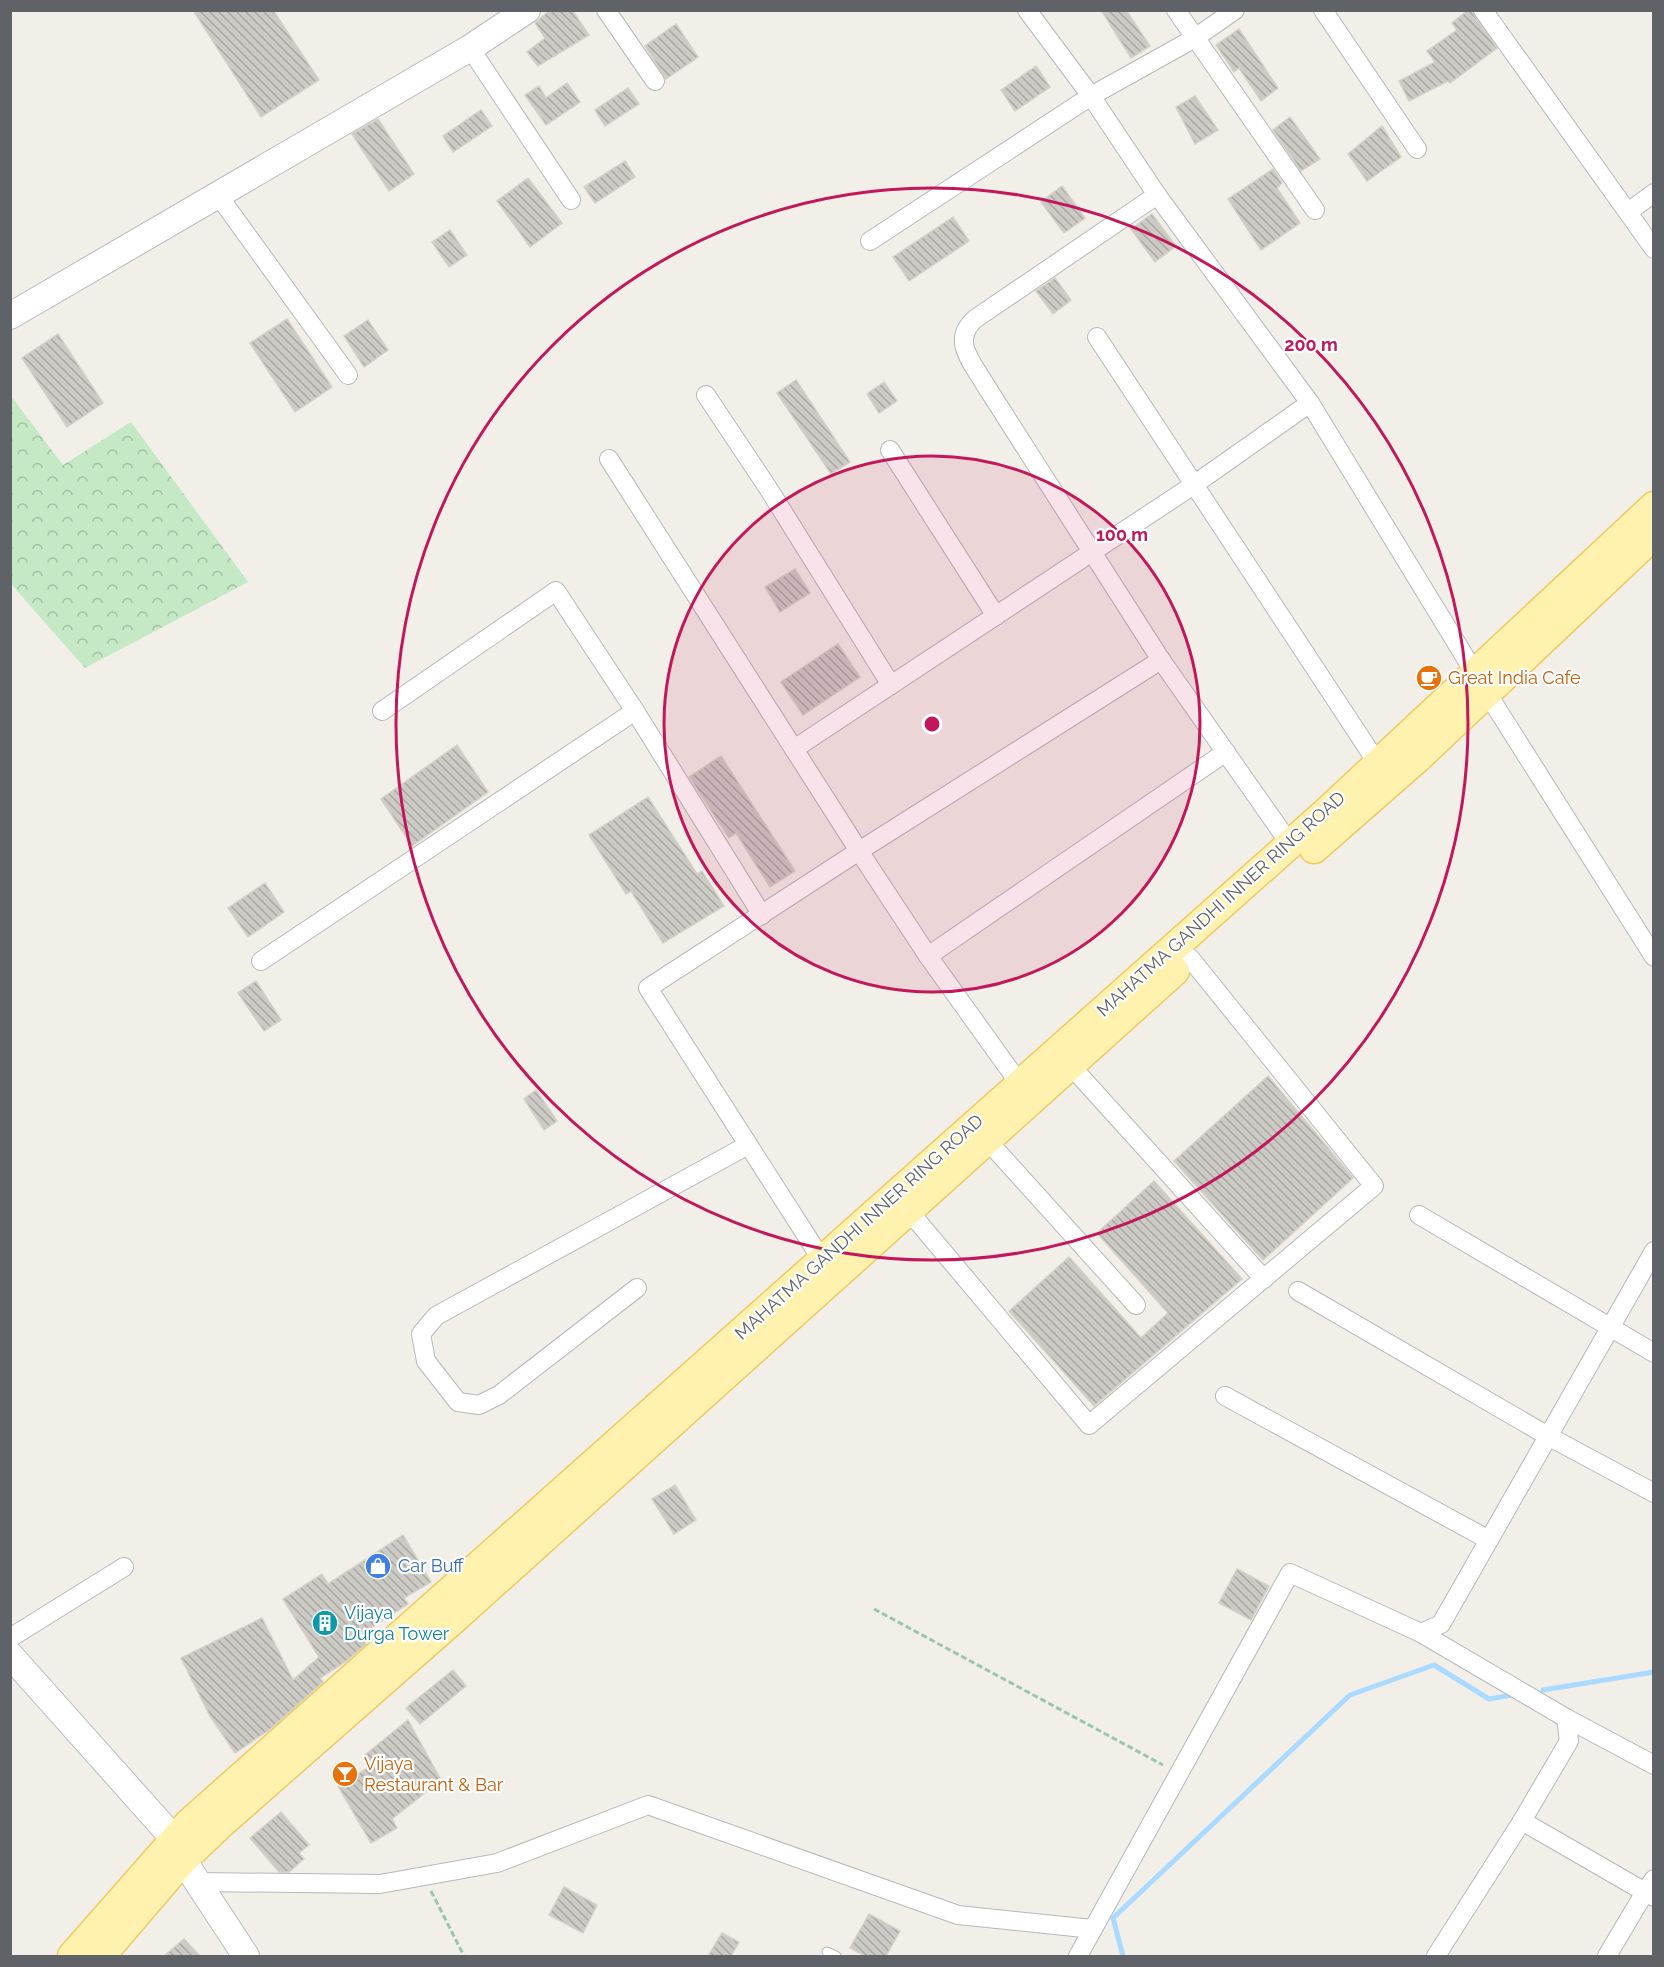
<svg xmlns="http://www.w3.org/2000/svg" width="1664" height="1967" font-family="Raleway,sans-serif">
<defs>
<pattern id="forest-crowns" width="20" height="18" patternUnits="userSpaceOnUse" patternTransform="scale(1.5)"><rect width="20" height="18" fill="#c5e8c5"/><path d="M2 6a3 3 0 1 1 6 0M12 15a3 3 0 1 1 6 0" fill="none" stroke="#a3c0a4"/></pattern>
<pattern id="building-back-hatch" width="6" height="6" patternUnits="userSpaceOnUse" patternTransform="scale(1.5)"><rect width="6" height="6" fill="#cccac5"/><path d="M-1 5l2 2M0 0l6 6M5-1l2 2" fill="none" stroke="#a9a8a4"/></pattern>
</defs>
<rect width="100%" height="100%" fill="#f1efe8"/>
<path fill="url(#forest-crowns)" d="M11,396L63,465L131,422L248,582L85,668L11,584Z"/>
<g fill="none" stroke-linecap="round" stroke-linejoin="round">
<g stroke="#aadaff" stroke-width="5">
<path d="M1543,1690L1654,1672"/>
<path d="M1123,1956L1113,1918L1350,1695L1434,1665L1489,1699L1512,1695"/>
</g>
</g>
<g fill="url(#building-back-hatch)" stroke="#d6d1c6" stroke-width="1.5">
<path d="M193,10H273L319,80L261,117Z"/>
<path d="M550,10H572L589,35L538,66L527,52L545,38L535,23Z"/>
<path d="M1101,10H1126L1150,46L1131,58Z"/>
<path d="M1468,10H1471L1497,48L1450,83L1448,81L1409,101L1399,81L1435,62L1427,51L1457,30L1452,23Z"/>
<path d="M676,24L698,57L666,79L645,46Z"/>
<path d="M1239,29L1278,88L1261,101L1239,68L1234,72L1216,45Z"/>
<path d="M1036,66L1050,87L1015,111L1001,90Z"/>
<path d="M567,83L580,102L546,125L525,95L539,86L546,98Z"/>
<path d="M628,88L639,104L605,126L595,110Z"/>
<path d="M1195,96L1218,130L1195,144L1176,107Z"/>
<path d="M481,110L492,126L453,152L443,136Z"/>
<path d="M1290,117L1320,159L1301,171L1273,130Z"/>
<path d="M378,119L414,174L389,191L352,134Z"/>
<path d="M1382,126L1401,157L1367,181L1348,154Z"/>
<path d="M625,161L635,177L595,203L584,187Z"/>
<path d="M1273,169L1282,183L1277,188L1300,223L1261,250L1228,199Z"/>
<path d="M528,178L562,223L530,247L497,201Z"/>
<path d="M1062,186L1085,218L1064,233L1041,202Z"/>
<path d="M1152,214L1176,246L1155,262L1131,229Z"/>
<path d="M953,217L969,241L909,281L893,257Z"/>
<path d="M450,230L467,255L449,267L432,242Z"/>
<path d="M1055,278L1071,300L1053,314L1036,291Z"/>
<path d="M287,319L332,387L295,412L250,343Z"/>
<path d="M368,320L388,350L364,367L344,336Z"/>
<path d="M58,334L103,403L67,427L22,358Z"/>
<path d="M796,380L850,462L831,474L777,393Z"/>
<path d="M884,382L897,401L879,413L867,394Z"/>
<path d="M795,569L810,593L780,612L765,587Z"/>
<path d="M838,644L860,677L803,715L781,682Z"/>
<path d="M457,745L488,792L412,846L381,799Z"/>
<path d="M721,756L795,871L770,887L736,833L729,838L689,777Z"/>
<path d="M648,797L697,874L702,871L724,906L663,943L631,891L626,894L589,835Z"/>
<path d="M265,883L284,912L248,937L228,908Z"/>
<path d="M256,981L281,1020L264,1031L238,993Z"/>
<path d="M1268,1076L1353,1178L1263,1260L1174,1161Z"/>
<path d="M536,1090L557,1121L544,1130L524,1099Z"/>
<path d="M1154,1181L1242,1279L1094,1406L1009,1311L1069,1257L1141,1338L1168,1313L1097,1233Z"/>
<path d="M675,1485L696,1520L674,1534L652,1499Z"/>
<path d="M403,1535L431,1582L404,1598L408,1604L360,1635L366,1644L345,1662L320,1678L323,1682L269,1730L235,1753L210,1716L181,1658L262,1618L293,1680L319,1657L283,1599L322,1574L328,1584Z"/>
<path d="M1237,1569L1269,1586L1251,1620L1219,1603Z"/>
<path d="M453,1670L466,1686L420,1724L406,1708Z"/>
<path d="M408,1720L441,1780L392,1819L397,1828L371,1843L338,1786L371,1766L365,1755Z"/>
<path d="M281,1812L309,1845L299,1853L304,1859L289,1872H279L250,1838Z"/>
<path d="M564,1887L597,1905L583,1933L549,1915Z"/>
<path d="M869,1914L900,1931L886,1956H865L850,1948Z"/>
<path d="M722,1933L739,1942L731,1956H708Z"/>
<path d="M184,1939L200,1956H164Z"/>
</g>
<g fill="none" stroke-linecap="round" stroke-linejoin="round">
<g stroke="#b5b8bc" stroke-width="11">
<path id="service" d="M827,1952L836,1956"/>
</g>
<g stroke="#b5b8bc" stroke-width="20">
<g id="minor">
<path d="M606,10L655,81"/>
<path d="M1027,10L1091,96L1157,195L1310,403L1487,693L1654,957"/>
<path d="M1176,10L1315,210"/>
<path d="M1323,10L1417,149"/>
<path d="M1483,10L1654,249"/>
<path d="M470,48L571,200"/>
<path d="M218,195L348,375"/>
<path d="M1628,212L1654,193"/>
<path d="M870,241L1091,96L1195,38L1235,10"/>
<path d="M1097,337L1378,764"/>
<path d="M706,395L768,488L891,685"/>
<path d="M890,450L996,616"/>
<path d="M609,459L859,851L1161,660L986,386C973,363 950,341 975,319L1157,195"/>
<path d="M1161,660L1290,844"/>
<path d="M382,711L556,591L635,711"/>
<path d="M794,749L1195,484L1310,403"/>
<path d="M928,956L1226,752"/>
<path d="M261,961L635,711L762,915"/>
<path d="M1071,1066L1264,1279"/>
<path d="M987,1140L1136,1305"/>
<path d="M908,1210L1089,1425L1374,1186L1190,958"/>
<path d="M1419,1215L1654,1353"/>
<path d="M822,1260L648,988L859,851L928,956L1019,1083"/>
<path d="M637,1288L499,1395L479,1405L458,1402L426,1361L421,1334L436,1316L748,1145"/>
<path d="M1298,1291L1548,1436L1654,1493"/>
<path d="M1225,1396L1489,1540"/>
<path d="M1421,1633L1566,1718L1569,1741L1522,1821L1645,1892L1654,1879"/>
<path d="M10,1638L124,1567"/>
<path d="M1566,1718L1654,1765"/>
<path d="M198,1882L380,1884L497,1863L648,1805L958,1915L1093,1929"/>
<path d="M1078,1956L1290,1573L1421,1633L1441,1624L1654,1251"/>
<path d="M1436,1956L1522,1821"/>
<path d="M1607,1956L1645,1892L1654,1897"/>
</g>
</g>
<g stroke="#b6babf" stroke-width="28">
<g id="secondary">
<path d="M10,316L470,48L527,10"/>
<path d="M10,1655L175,1840L183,1860L246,1956"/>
</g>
</g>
<g stroke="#f2c960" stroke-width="31">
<g id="primary">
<path d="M1314,849L1419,757L1654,535"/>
<path d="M72,1956L189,1823L1325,813L1654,506"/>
<path d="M101,1956L183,1860L222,1823L453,1620L1175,971"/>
</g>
</g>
<g stroke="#9cc7a9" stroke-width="3" stroke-dasharray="6 3" stroke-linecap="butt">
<path d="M874,1609L1163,1765"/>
<path d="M431,1891L464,1956"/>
</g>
<use href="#service" stroke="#fff" stroke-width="9"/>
<use href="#minor" stroke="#fff" stroke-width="18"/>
<use href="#secondary" stroke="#fff" stroke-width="26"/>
<use href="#primary" stroke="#fff2af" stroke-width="28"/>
</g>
<circle cx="932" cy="724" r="268" fill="#c2185b" fill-opacity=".12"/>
<g fill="none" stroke="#c2185b" stroke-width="3">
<circle cx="932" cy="724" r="268"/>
<circle cx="932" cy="724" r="536"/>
</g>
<defs>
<g id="cafe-disc" transform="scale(1.35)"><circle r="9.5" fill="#e8710a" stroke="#fff"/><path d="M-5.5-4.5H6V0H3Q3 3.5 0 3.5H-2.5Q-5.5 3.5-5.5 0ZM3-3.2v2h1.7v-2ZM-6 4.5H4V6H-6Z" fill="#fff"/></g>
<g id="shop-disc" transform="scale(1.35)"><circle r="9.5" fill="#3f7fe0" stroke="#fff"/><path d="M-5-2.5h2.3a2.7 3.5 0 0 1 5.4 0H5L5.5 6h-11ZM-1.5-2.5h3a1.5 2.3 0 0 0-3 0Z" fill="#fff"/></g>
<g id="building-disc" transform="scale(1.35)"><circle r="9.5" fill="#0f9aa8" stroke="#fff"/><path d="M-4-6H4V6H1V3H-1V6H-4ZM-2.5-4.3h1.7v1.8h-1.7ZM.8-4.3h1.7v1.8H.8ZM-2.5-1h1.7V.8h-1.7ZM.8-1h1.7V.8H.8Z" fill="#fff"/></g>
<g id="bar-disc" transform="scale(1.35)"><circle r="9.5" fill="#e8710a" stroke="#fff"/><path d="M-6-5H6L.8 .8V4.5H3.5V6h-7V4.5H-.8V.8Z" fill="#fff"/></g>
</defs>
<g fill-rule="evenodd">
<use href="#cafe-disc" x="1429" y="678"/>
<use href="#shop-disc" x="378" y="1566"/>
<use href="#building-disc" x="325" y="1623"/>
<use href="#bar-disc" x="345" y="1774"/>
</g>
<g text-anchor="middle" stroke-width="4.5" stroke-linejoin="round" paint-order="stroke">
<g font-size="18" fill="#c56008" stroke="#fff" text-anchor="start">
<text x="1448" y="684">Great India Cafe</text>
<text x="364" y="1770">Vijaya<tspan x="364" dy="21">Restaurant &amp; Bar</tspan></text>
</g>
<g font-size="18" fill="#5f6368" stroke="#fff">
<text transform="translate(1221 904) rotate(-42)" y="6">MAHATMA GANDHI INNER RING ROAD</text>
<text transform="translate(859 1227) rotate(-42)" y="6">MAHATMA GANDHI INNER RING ROAD</text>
</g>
<g font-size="18" fill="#366cbe" stroke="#fff" text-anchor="start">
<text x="398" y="1572">Car Buff</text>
</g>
<g font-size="18" fill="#0d838f" stroke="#fff" text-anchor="start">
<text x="344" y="1619">Vijaya<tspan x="344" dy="21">Durga Tower</tspan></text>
</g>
</g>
<circle cx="932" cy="724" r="9" fill="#c2185b" stroke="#fff" stroke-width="3"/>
<g font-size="18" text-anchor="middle" font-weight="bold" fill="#c2185b" stroke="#fff" stroke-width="4.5" stroke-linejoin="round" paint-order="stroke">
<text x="1311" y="351">200 m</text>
<text x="1122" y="541">100 m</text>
</g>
<rect width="1664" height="1967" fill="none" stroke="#5f6368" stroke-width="24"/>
</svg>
